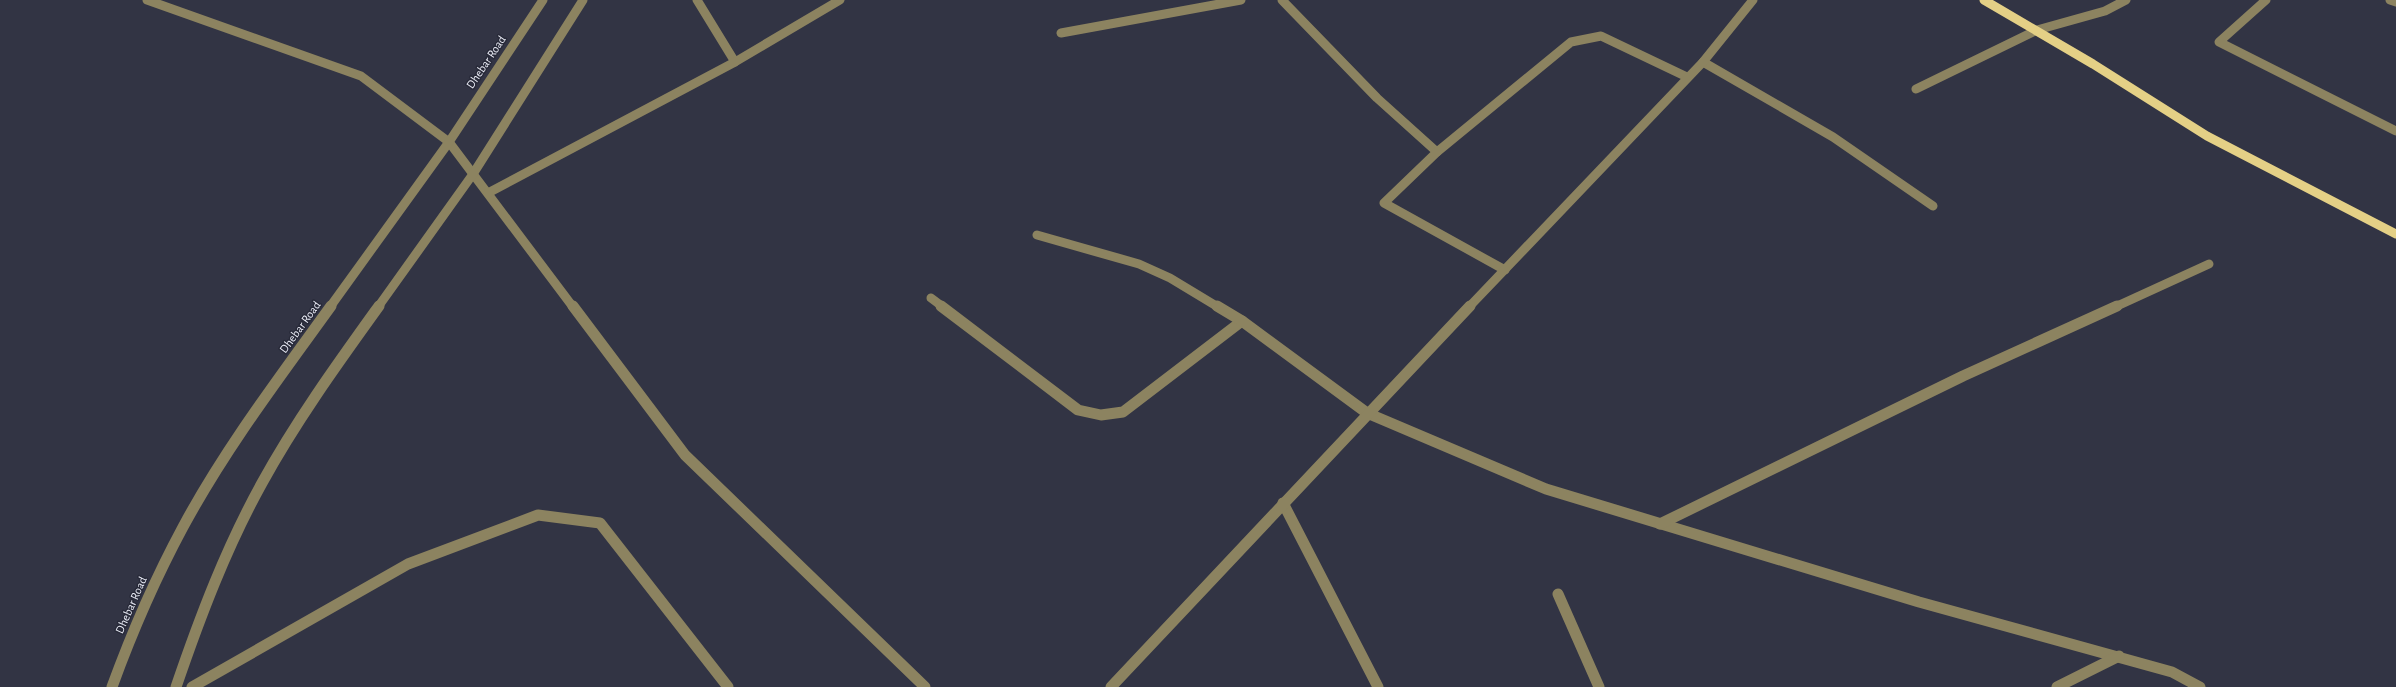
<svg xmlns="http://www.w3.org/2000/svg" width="2396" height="687" font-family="'Alegreya Sans',sans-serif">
<rect width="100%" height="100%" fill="#323444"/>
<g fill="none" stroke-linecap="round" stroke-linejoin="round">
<g stroke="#8c8360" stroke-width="9">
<path d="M147,0L361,76L449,142L573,307"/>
<path d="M697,0L735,62"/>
<path d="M1282,0L1377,98L1437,152"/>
<path d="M2266,0L2219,42L2396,131"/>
<path d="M2390,0L2396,2"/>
<path d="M1061,33L1241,0"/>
<path d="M1703,62L1833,137L1933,206"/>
<path d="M1916,89L2037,30L2105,11L2126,0"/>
<path d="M488,193L735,62L840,0"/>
<path d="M1037,235L1139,264L1170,278L1218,307"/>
<path d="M1505,270L1384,203L1437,152L1571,42L1601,36L1687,77"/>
<path d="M931,298L943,307"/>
<path d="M330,307L449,142L543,0"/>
<path d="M378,307L473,174L583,0"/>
<path d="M1469,307L1703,62L1753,0"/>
<path d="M2115,307L2209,264"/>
</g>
<g stroke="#8c8360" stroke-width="11">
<path d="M573,306L685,455L925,687"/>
<path d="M941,306L1078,410L1101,415L1123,412L1242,321"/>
<path d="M1217,306L1242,321L1367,413L1546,489L1919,602L2172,672L2200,687"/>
<path d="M1283,503L1378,687"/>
<path d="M1660,524L1963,376L2117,306"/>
<path d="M1558,594L1599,687"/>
<path d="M112,687C132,632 155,579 183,527C225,449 279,378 331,306"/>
<path d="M176,687C200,617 226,548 262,483C296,421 338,363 379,306"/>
<path d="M192,687L408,564L538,515L600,523L728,687"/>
<path d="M1111,687L1470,306"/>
<path d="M2057,687L2119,656"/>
</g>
<path stroke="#e4d086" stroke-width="9" d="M1984,0L2093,64L2207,136L2396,234"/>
</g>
<g text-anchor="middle" stroke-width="3" stroke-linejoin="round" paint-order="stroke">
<g font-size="12" fill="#ebedf7" stroke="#282a39">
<text transform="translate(486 62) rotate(-56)" y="4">Dhebar Road</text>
<text transform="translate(300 327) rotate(-54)" y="4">Dhebar Road</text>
<text transform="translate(131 605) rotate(-66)" y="4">Dhebar Road</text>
</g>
</g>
</svg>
